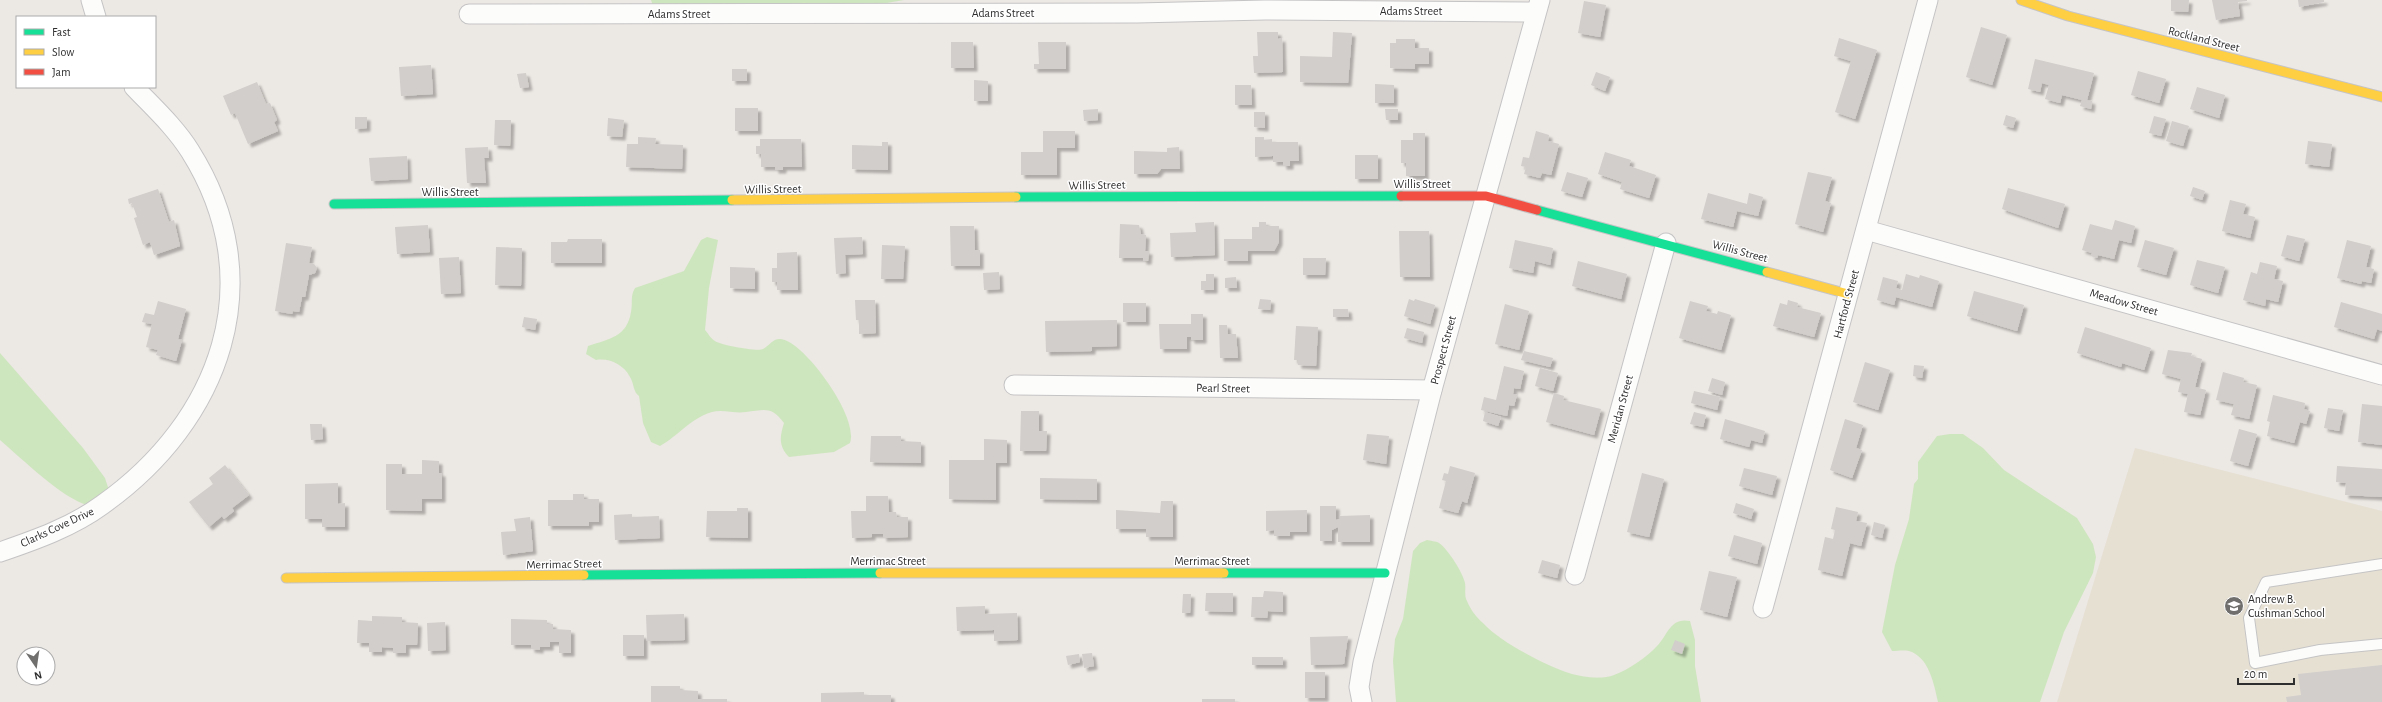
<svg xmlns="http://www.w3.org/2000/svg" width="2382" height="702" font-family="'Alegreya Sans',sans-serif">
<defs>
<filter id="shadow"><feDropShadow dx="3.5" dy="3.5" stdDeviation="1" flood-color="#0004"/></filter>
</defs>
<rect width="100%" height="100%" fill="#ece8e4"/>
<path fill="#e6e0d3" d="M2135,448L2382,511V702H2057Z"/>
<g fill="#cee6be">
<path d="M651,0H904L852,9H654Z"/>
<path d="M707,237L718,240L709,288L705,330C708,333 711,339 715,341C720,345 758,352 763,349C772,344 774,335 787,341C810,351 859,418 850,443L834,452L789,457C778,446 780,436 784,423C771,406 765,410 746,412C735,414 723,409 712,412C691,418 678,436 660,446L651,442L643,423L639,396C633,392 634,383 630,377C623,364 609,358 596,360L586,354L588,346C609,339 627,337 631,312C633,302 630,296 635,288L684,271L701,240Z"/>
<path d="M0,353L83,448L105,478L112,500C105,501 94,506 88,505C64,500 20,457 0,440Z"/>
<path d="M1950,434H1963L1983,448L2004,470L2077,518L2093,544L2096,557L2093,573L2064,632L2040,702H1938C1934,684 1929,657 1909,651C1904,650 1897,651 1892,651L1882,632L1895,565L1909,519L1914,484L1918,479V462L1937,436Z"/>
<path d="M1427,540C1430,541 1436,541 1439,543C1448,549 1463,573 1465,583C1466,589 1464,596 1467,601C1470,609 1477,618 1483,623C1500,642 1545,665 1569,673C1581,677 1602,680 1614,675C1628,670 1647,657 1657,646C1668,635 1670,617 1690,621L1695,640V666L1701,702H1396L1393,661L1395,639L1403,619L1413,551L1420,543Z"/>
</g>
<g fill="#d1cecb" filter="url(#shadow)">
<path d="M2171,0H2189L2188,12L2171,11Z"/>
<path d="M2212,0H2247V1L2238,2L2240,16L2216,20Z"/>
<path d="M2298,0H2324V2L2299,7Z"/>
<path d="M1584,1L1606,5L1600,37L1578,33Z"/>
<path d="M1981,27L2007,35L1992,85L1966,77Z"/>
<path d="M1257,32H1278V39L1282,38L1283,72L1254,73L1253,56H1258Z"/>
<path d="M1333,32L1352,33L1348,83L1300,82V56L1332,57Z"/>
<path d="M1839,38L1877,50L1855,119L1835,112L1851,61L1834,56Z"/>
<path d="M1396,39H1415V48H1429V64H1415V69L1390,68V43H1396Z"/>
<path d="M951,42H973L974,68H951Z"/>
<path d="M1038,42H1066V69H1034V64H1039Z"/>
<path d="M2035,59L2094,73L2087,100L2092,101L2091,109L2080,106L2082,100L2062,95L2060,103L2045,99L2049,85L2042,83L2040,92L2028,89Z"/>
<path d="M431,65L433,94L401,96L399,67Z"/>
<rect x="732" y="69" width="15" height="12"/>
<path d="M2138,71L2166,79L2159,103L2131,95Z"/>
<path d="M1596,72L1610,77L1605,91L1591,85Z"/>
<path d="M526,73L529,87L520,88L517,74Z"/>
<path d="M974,80L988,81V101H974Z"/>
<path d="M257,82L266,104L270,103L277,120L274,122L278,131L248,144L235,113L231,115L223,96Z"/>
<path d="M1375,84L1394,85V103H1375Z"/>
<path d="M1235,85H1251L1252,105H1235Z"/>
<path d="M2197,87L2225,95L2219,118L2190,109Z"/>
<rect x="735" y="108" width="23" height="23"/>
<path d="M1098,109V120L1084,121L1083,110Z"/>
<path d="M1385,109H1398V120H1386Z"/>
<path d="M1254,112H1265V128L1254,127Z"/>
<path d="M2006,115L2016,118L2013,128L2003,125Z"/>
<path d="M2154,116L2166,119L2161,136L2149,133Z"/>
<path d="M355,117H367V128L355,129Z"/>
<path d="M608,118L624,120L622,137L607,136Z"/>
<path d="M495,120H511L510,146L494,145Z"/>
<path d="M2172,121L2189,126L2183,146L2166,141Z"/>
<path d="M1043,131H1075V148H1057V175H1021V152H1043Z"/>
<path d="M1536,131L1549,135L1548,141L1559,144L1551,175L1542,173L1540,178L1524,174L1526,167L1521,166L1523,157L1529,158Z"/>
<path d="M1413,133H1425V176H1406V163H1401V140H1413Z"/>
<path d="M638,137L656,138L655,144L683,145L682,169L626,167L627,144H638Z"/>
<path d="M1255,137H1264V140L1272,139V142H1298L1299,161H1290V166H1283V162H1273V156L1255,157Z"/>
<path d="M760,139H801L802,167H783V170H775V167H761V154H756V146H760Z"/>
<path d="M2308,141L2332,144L2329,167L2305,164Z"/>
<path d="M882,142H888V170L852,169V145L882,146Z"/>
<path d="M488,147L489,158H484L486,183H467L465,148Z"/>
<path d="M1179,147L1180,169H1161L1157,174H1134V151L1167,152V148Z"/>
<path d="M1605,152L1631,160L1629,166L1656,175L1649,198L1620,189L1622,182L1598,174Z"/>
<rect x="1355" y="155" width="23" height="24"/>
<path d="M407,156L408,179L371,181L369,158Z"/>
<path d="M1567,172L1588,178L1582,197L1561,191Z"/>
<path d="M1808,172L1832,177L1825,201L1831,203L1823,232L1795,224Z"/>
<path d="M2193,187L2205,191L2202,200L2190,196Z"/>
<path d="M2008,188L2065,204L2058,228L2002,209Z"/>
<path d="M158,189L169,222L174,220L180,246L154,255L150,242L143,245L134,218L137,217L132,203L129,204L128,199Z"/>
<path d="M1708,193L1747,204L1749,193L1763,197L1758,216L1737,211L1733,227L1701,219Z"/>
<path d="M2230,200L2246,204L2243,214L2255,217L2250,238L2222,231Z"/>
<path d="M2115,220L2135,226L2131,243L2119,240L2114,259L2098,255L2097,258L2091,256L2092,253L2082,250L2090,224L2112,230Z"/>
<path d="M1214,222L1215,255L1171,257L1170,233L1196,232L1195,223Z"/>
<path d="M1259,222H1266V226H1279V242L1274,251H1248V261H1224V239H1252V227H1259Z"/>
<path d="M1120,224L1139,225L1141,234L1146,235L1145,251H1149L1148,261H1143V258H1119Z"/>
<path d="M428,225L430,252L397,254L395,227Z"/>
<path d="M950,226H974L975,250H980V266H951Z"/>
<path d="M1399,231H1429L1430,277H1400Z"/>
<path d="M2287,235L2305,239L2299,261L2281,256Z"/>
<path d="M862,237L863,254L845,255L846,273L836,274L834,238Z"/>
<path d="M568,239H602V263H551V242H567Z"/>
<path d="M1515,240L1553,248L1550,265L1535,261L1533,273L1509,268Z"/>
<path d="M2145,240L2174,248L2166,275L2137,267Z"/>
<path d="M2347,240L2371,246L2366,267L2374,269L2371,283L2362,281L2361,284L2337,278Z"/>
<path d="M286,243L312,247L309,263L314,264L317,268L315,273L309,275L305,297H302L299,312L293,311L292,314L275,311Z"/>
<path d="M882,245L905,246L903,279H881Z"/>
<path d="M496,247L522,248L521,286L495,285Z"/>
<path d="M797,252L798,290H777V282H772V268H777V253Z"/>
<path d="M459,257L461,293L441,294L439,258Z"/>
<path d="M1303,258H1326L1325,275H1303Z"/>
<path d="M2197,260L2225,267L2218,293L2190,285Z"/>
<path d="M1578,261L1627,274L1621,299L1572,286Z"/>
<path d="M2260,262L2277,266L2274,279L2283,281L2278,302L2266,299L2265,306L2243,300L2251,272L2257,274Z"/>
<path d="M730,267L755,268V289L730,288Z"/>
<path d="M999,272L1000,289L984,290L983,273Z"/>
<path d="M1206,274H1214V290H1201V281H1206Z"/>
<path d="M1906,274L1919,278L1920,275L1939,281L1932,307L1896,297L1894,305L1877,300L1883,277L1898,281L1896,288L1902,290Z"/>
<path d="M1236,277L1237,288H1225V278Z"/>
<path d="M1974,291L2024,305L2017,331L1967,316Z"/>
<path d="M1260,299L1271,300L1270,310L1258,309Z"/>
<path d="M1409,299L1414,301L1415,299L1435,305L1430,324L1404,316Z"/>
<path d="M855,300H875L876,333L859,334V320H856Z"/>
<path d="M1788,300L1798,303L1797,307L1821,313L1814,337L1773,326L1780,303L1787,305Z"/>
<path d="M158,301L186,309L178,339L182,340L176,361L156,355L158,350L146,347L152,324L142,322L145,313L154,315Z"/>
<path d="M1690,301L1708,306L1706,311L1717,314L1718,311L1731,315L1721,350L1679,338Z"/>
<path d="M2341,302L2382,314V331L2377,329L2374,339L2334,327Z"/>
<rect x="1123" y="303" width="23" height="19"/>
<path d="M1505,304L1529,311L1519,350L1495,344Z"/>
<path d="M1333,309H1348L1349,317H1333Z"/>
<path d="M1191,314H1203V340H1191V337H1187V349H1160L1159,324H1191Z"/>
<path d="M524,317L537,319L535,330L522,327Z"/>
<path d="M1117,320V346L1092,347V351L1046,352L1045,321Z"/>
<path d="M1219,325H1227L1228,334H1236L1238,358H1220Z"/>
<path d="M1296,326L1318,327L1316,366L1298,365V360H1294Z"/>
<path d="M2085,327L2151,348L2144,370L2122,363L2121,367L2077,353Z"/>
<path d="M1407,328L1424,332L1422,343L1404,338Z"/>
<path d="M2168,350L2192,353L2191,356L2202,359L2195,387L2206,390L2200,415L2184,412L2188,394L2178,392L2181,379L2162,374Z"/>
<path d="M1524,351L1553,358L1550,367L1521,360Z"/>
<path d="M1865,362L1890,370L1878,410L1853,402Z"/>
<path d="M1914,365L1924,366L1922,378L1913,376Z"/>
<path d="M1504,366L1524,371L1520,389L1514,388L1513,394L1517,395L1514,406L1509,405L1507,416L1481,410L1484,397L1496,400Z"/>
<path d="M1540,368L1558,373L1553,391L1535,386Z"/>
<path d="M2223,372L2244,378L2243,382L2257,385L2249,419L2231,415L2234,404L2216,400Z"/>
<path d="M1712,378L1725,382L1722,395L1708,391Z"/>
<path d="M1694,391L1720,397L1717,410L1691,403Z"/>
<path d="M1554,393L1564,396L1563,400L1601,409L1594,435L1546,422Z"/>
<path d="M2273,395L2305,403L2304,409L2310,411L2306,424L2300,422L2294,443L2267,436L2270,422L2267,421Z"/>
<path d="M2362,404L2382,406V445L2358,442Z"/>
<path d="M2328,408L2343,410L2339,431L2324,428Z"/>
<path d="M1021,411H1039V431H1047L1046,451H1020Z"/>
<path d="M1485,412L1501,417L1498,426L1483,421Z"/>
<path d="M1694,412L1706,415L1703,427L1690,424Z"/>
<path d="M1725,419L1765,431L1762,443L1751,440L1749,447L1720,439Z"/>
<path d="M1845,419L1863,425L1856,448L1862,450L1852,478L1830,470Z"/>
<path d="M310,424H322L323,439L311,440Z"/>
<path d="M2239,429L2257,434L2248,466L2230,461Z"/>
<path d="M1367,434L1389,436L1386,464L1363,460Z"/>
<path d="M871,436H901V441L921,442V463L870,462Z"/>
<path d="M984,439L1007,440V463H996V500L949,499V460H984Z"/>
<path d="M422,460L439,461V473H442V499H422V511L386,510V464H402V474H422Z"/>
<path d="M225,465L249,495L232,508L234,511L224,519L222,516L209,527L189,502L213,484L209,478Z"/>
<path d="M1450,466L1475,473L1467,503L1462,501L1458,513L1439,508L1446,481L1442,480L1444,473L1448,474Z"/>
<path d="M2337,466L2382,469V497L2345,495L2346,483L2336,482Z"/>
<path d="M1744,468L1777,476L1772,495L1739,486Z"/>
<path d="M1642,473L1664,479L1649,537L1627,532Z"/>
<path d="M1040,478L1097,479V500L1040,499Z"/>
<path d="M338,483V504L345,503V527H322V519H305V484Z"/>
<path d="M573,494H584V499H599V522H589V526H548V500H573Z"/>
<path d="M866,496H888L889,512H896L897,517H908V537L883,538V534H872V537L852,538L851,511H866Z"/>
<path d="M1161,501H1173V537H1146V529H1116V510L1160,513Z"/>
<path d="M1736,503L1754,509L1751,519L1733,513Z"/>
<path d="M1320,506H1336V520L1340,519V516L1370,515V542H1338V527L1332,530V541H1320Z"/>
<path d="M1836,507L1858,512L1856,521L1867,523L1861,546L1850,543L1842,576L1818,570L1825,537L1833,539L1835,530L1831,529Z"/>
<path d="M737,508H748V538L706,537L707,511H737Z"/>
<path d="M1307,510V532H1290V536H1274V530L1266,531V511Z"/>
<path d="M632,514V517L659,516L660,538L615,540L614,515Z"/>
<path d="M530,517L533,551L503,555L501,532L516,531L514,519Z"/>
<path d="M1874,522L1885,525L1882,538L1871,535Z"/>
<path d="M1734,535L1762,543L1757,564L1728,556Z"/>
<path d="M1542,560L1560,565L1557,578L1538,573Z"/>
<path d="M1709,571L1737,577L1727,617L1700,610Z"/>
<path d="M1264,591L1283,592V612L1268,611L1267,618L1251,617L1252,597H1263Z"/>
<path d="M1206,593H1233V612L1205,611Z"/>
<path d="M1183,594H1191L1190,613H1182Z"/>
<path d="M985,606V614L1017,613L1018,640L994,641V630L957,631L956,607Z"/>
<path d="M684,614L685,640L647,641L646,615Z"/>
<path d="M372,616L402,617V622L418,623L417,645H406V653H393V648L382,647V652H369V643H357L358,620L372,621Z"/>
<path d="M511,619L547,620V624H553V629L571,630V653H559V642H550V647H540V650L531,649V645H511Z"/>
<path d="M445,622L446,650L428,651L427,623Z"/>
<rect x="623" y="635" width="21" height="21"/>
<path d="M1348,636L1344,664L1311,665L1310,637Z"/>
<path d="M1675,640L1685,644L1682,654L1671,650Z"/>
<path d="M1092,653L1094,666L1084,668L1082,654Z"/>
<path d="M1079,654L1080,662L1068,665L1066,656Z"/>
<rect x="1252" y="657" width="31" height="8"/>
<path d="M2382,665V702H2287L2286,697L2301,695L2298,674Z"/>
<rect x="1305" y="672" width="20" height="26"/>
<path d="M651,686H680V690L698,691V699H727V702H651Z"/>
<path d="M864,692V695H891V702H821V693Z"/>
<rect x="1202" y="699" width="33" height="3"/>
</g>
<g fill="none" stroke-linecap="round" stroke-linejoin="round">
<g stroke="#c5c4c5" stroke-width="12">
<path id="lane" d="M2382,564L2266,582L2249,618L2255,663L2320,650L2382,644"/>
</g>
<g stroke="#c5c4c5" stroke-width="21">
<g id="street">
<path d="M91,0L96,17"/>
<path d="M469,14L1137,13L1265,10L1536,12"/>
<path d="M1866,230L2382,375"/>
<path d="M1014,385L1432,390"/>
<path d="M0,552C35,540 72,527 102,505C221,421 272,281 190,151C175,127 153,107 134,87"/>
<path d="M1575,575L1666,243"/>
<path d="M1763,608L1928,0"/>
<path d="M1362,702L1359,687L1363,662L1432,390L1540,0"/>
</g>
</g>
<g stroke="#c5c4c5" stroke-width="11">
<g id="fast">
<path d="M1016,197L1401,196"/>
<path d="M334,204L732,200"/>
<path d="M1537,210L1767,272"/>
<path d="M1224,573H1385"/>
<path d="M584,575L880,573"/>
</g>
</g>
<g stroke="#c5c4c5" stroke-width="11">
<g id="slow">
<path d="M2021,0L2068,16L2382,97"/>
<path d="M732,200L1016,197"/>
<path d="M1767,272L1848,294"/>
<path d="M880,573H1224"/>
<path d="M286,578L584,575"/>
</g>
</g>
<g stroke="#c5c4c5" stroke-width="11">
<path id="jam" d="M1401,196H1486L1537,210"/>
</g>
<use href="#lane" stroke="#fcfcfb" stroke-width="10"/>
<use href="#street" stroke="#fcfcfb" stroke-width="19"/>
<use href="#fast" stroke="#16e098" stroke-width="9"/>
<use href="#slow" stroke="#ffcf43" stroke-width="9"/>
<use href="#jam" stroke="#f24e42" stroke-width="9"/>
</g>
<defs>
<g id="school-disc" transform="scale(1)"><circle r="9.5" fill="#706f6e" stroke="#fff"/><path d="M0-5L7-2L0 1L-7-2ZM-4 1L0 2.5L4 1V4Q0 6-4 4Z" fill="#fff"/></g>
</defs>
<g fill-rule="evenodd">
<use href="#school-disc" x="2234" y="606"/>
</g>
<g text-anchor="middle" stroke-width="3" stroke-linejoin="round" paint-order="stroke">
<g font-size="12" fill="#2e2e2e" stroke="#fff">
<text x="1411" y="15">Adams Street</text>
<text x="1003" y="17">Adams Street</text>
<text x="679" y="18">Adams Street</text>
<text transform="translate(2204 39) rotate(14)" y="4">Rockland Street</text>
<text x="1422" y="188">Willis Street</text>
<text transform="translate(1097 185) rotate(-1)" y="4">Willis Street</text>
<text transform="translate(773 189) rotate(-1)" y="4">Willis Street</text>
<text x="450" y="196">Willis Street</text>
<text transform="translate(1740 251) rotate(15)" y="4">Willis Street</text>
<text transform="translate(2124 302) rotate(16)" y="4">Meadow Street</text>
<text transform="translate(1846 304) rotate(-75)" y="4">Hartford Street</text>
<text transform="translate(1443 350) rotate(-75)" y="4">Prospect Street</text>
<text transform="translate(1223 388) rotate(1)" y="4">Pearl Street</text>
<text transform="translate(1620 409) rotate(-75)" y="4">Meridan Street</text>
<text transform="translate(57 527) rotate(-25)" y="4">Clarks Cove Drive</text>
<text x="888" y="565">Merrimac Street</text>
<text x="1212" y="565">Merrimac Street</text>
<text transform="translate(564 564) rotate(-1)" y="4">Merrimac Street</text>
</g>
<g font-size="12" fill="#2e2e2e" stroke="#fff" text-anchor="start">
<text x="2248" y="603">Andrew B.<tspan x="2248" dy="14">Cushman School</tspan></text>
</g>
</g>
<rect x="16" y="16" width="140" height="72" fill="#ffffff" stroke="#ababab"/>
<rect x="24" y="29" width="20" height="6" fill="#16e098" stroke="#ababab"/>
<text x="52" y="36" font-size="12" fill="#2e2e2e">Fast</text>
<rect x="24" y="49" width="20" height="6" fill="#ffcf43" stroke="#ababab"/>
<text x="52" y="56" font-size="12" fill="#2e2e2e">Slow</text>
<rect x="24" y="69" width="20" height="6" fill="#f24e42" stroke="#ababab"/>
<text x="52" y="76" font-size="12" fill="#2e2e2e">Jam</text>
<g transform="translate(36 666) rotate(167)"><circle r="19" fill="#ffffff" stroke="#ababab"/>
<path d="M0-3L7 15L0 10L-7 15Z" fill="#706f6e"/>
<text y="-6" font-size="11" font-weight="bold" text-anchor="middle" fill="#2e2e2e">N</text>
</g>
<path d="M2238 678v6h56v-6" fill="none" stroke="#2e2e2e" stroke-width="2"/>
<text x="2244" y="678" font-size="12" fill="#2e2e2e" stroke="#ffffff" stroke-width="3" paint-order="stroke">20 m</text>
</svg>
